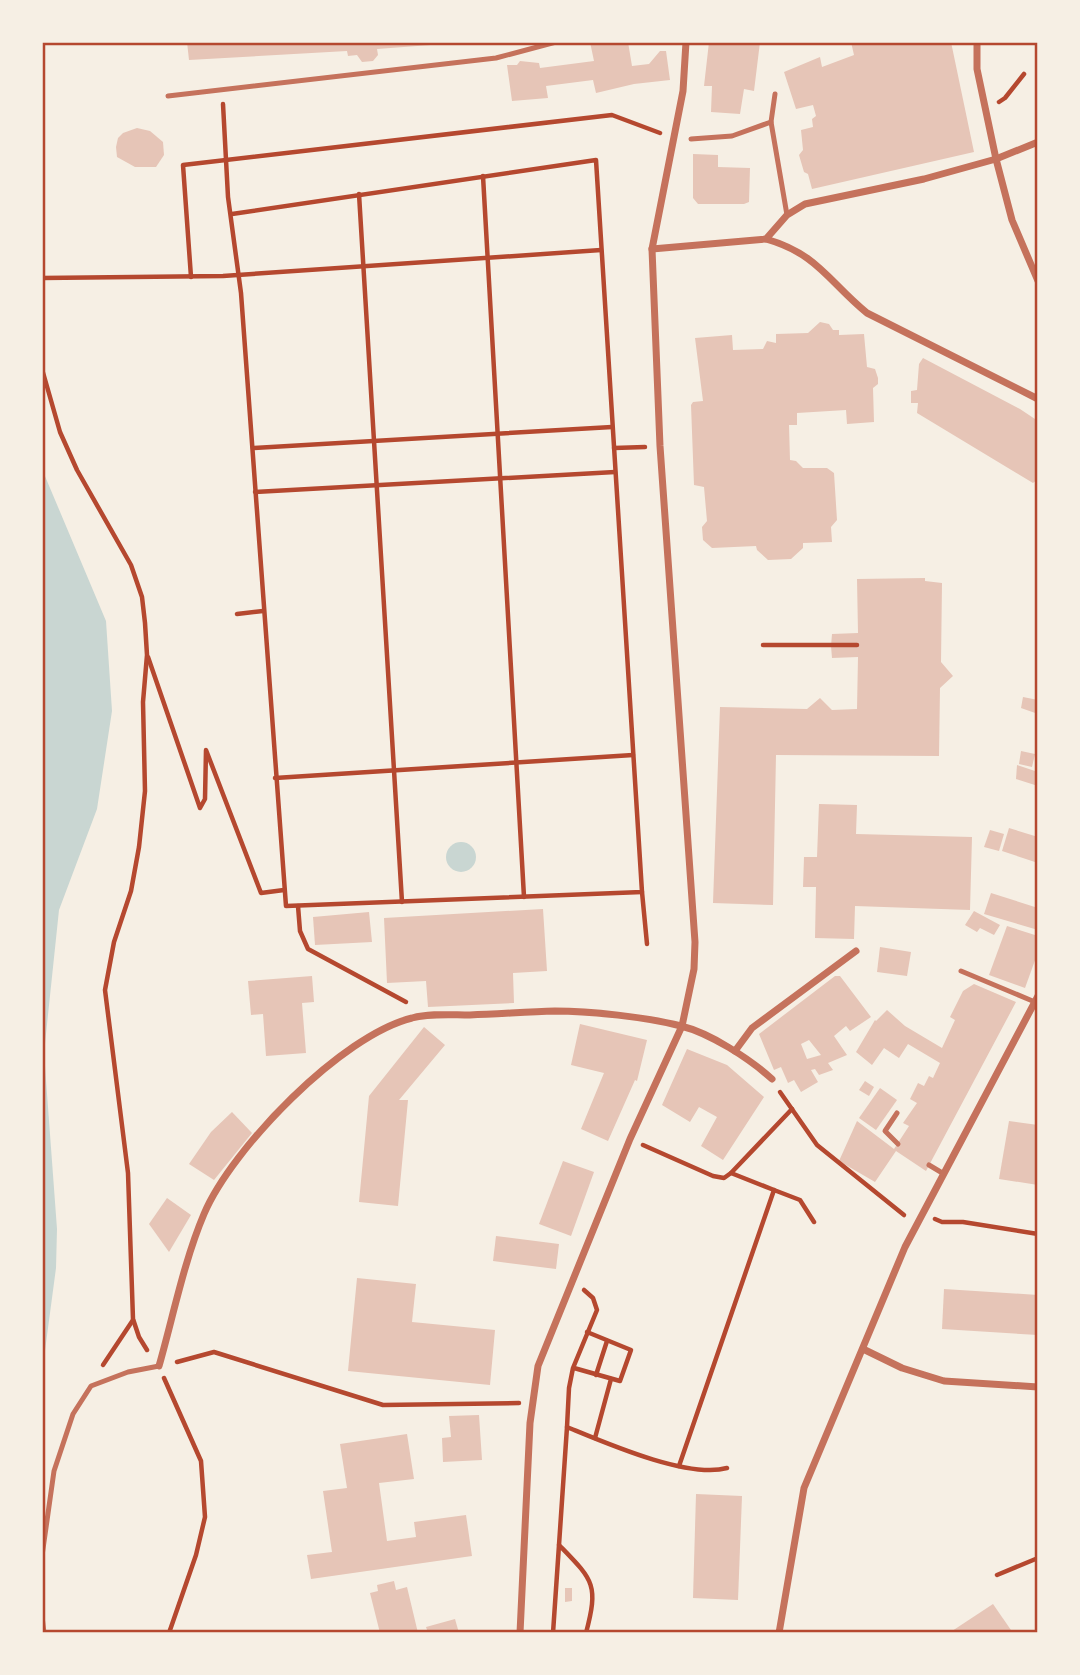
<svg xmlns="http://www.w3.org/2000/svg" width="1080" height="1675" font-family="'DejaVu Sans',sans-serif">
<rect width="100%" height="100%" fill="#f6efe4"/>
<g fill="#c9d6d2">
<path d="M42,469L106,621L112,711L97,809L59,910L44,1053L57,1229L56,1268L42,1373Z"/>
<circle cx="461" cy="857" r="15"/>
</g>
<g fill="#e6c5b7" fill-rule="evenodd">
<path d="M187,42H444V44L377,49L378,55L373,61L362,62L357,55L348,56L347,51L189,60Z"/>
<path d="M590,42H628L632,66L649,64L660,51H666L670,80L634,84L596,93L593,80L546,86L548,98L512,101L507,65H517L520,61L539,63L540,68L594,61Z"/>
<path d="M709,42H760L754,91L744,89L740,114L711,112L712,86H704Z"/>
<path d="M851,42H951L974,152L812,189L808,174L804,172L799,155L803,150L801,130L813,127L812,119L816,116L813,105L796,109L784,72L820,57L822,67L854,55Z"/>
<path d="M137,128L150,131L163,142L164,155L156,167H135L117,157L116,147L118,138L123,133Z"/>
<path d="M693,154L718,155V167L750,168L749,202L744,204H698L693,198Z"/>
<path d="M820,322L829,324L833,330H839V335L864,334L867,367L875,369L878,378V384L873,388L874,422L847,424L846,410L797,413V425H789L790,460L796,461L803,468H827L834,473L837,520L831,527L832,542L803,543V548L791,559L768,560L757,550L756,546L712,548L703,540L702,527L707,521L704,487L694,485L691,405L693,402L703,401L695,338L732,335L733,350L763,349L767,341L776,343V334L808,333Z"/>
<path d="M923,358L1020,409L1038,421V479L1033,483L917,413L918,403H911V391L917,390L919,364Z"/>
<path d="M925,578V581L942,583L941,662L953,676L940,688L939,756L776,755L773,905L713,903L720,707L807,709L820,698L832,710L857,709L858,657L832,658L831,646L832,634L858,633L857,579Z"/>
<path d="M1023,697L1038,700V714L1021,708Z"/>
<path d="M1021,751L1035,754L1032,767L1019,764Z"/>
<path d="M1017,765L1038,772V786L1016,779Z"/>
<path d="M819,804L857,805L856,834L972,837L970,910L855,906L854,939L815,938L816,887H803L804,857H817Z"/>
<path d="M1009,828L1038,837V863L1002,851Z"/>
<path d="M990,830L1004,834L999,851L984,847Z"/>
<path d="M991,893L1038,908V930L984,914Z"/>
<path d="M543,909L547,971L513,973L514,1003L428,1007L426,981L387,983L384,918Z"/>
<path d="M974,911L1000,925L994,935L980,928L977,932L965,925Z"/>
<path d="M369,912L372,942L315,945L313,917Z"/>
<path d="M1007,926L1038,936V952L1025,988L989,975Z"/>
<path d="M880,947L911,952L907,976L877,972Z"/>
<path d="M312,976L314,1002L302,1003L306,1053L266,1056L263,1014L251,1015L248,981Z"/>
<path d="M835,976H840L871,1017L850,1031L846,1026L834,1036L847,1055L828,1063L833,1070L819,1075L815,1069L811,1070L818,1082L801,1092L794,1080L788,1083L781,1067L774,1070L759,1034ZM809,1040L821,1055L807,1059L801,1044Z"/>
<path d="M974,984L1016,1002L926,1171L896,1151L875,1182L839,1161L857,1121L894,1149L909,1126L903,1123L917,1103L910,1099L918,1083L924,1086L929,1076L933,1078L940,1063L908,1044L899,1058L884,1048L872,1065L856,1052L875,1020L876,1021L887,1010L905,1026L942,1048L955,1020L950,1017L963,991Z"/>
<path d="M580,1024L647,1040L637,1081L635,1080L608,1141L581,1129L604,1073L571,1065Z"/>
<path d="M424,1027L445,1045L399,1100H408L398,1206L359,1202L369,1096Z"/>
<path d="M687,1049L727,1065L764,1097L723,1160L701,1146L717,1117L699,1107L690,1122L662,1105Z"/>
<path d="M865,1081L874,1087L869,1096L859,1090Z"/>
<path d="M880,1088L897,1100L876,1130L859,1118Z"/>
<path d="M232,1112L252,1133L214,1180L189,1164L211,1132Z"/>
<path d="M1009,1121L1038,1125V1185L999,1179Z"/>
<path d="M563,1161L594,1172L571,1236L539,1224Z"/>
<path d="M167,1198L191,1215L169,1252L149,1224Z"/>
<path d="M496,1236L559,1244L556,1269L493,1261Z"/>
<path d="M357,1278L416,1284L412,1322L495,1330L490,1385L348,1371Z"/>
<path d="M944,1289L1038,1295V1335L942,1329Z"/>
<path d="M479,1415L482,1460L443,1462L442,1438L451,1437L449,1416Z"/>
<path d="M407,1434L414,1479L379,1483L387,1541L416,1537L414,1522L466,1515L472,1556L311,1579L307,1555L332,1552L323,1491L347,1488L340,1444Z"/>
<path d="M696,1494L742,1496L738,1600L693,1598Z"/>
<path d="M394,1581L396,1590L407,1587L418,1633H380L370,1593L378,1591L377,1585Z"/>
<path d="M565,1588H572V1601L565,1602Z"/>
<path d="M993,1604L1013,1633H949Z"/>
<path d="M455,1619L459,1633H428L426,1627Z"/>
</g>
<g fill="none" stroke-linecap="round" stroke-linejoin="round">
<g stroke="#b5482f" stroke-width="4.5">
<path d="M999,102L1005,98L1024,74"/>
<path d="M223,104L228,197L241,293L286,906L642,892L596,160L232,214"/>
<path d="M483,176L524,897"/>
<path d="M359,194L402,902"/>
<path d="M191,277L183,165L612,115L660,133"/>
<path d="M42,278L223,276L601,250"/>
<path d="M42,369L60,432L77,470L131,565L142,597L145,623L147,655L143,702L145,791L139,847L131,891L114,942L105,990L128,1173L133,1319L139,1337L147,1350"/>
<path d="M253,448L612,427"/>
<path d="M614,448L645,447"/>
<path d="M255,492L615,472"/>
<path d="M237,614L263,611"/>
<path d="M763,645H857"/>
<path d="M148,657L200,808L205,799L206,750L261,893L284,890"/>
<path d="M275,778L633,755"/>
<path d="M642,892L647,944"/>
<path d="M298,906L300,931L308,949L406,1002"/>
<path d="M780,1092L817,1145L904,1215"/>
<path d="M643,1145L713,1176L724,1178L731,1173L792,1109"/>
<path d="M731,1173L774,1190"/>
<path d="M935,1219L942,1222H963L1038,1234"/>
<path d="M177,1362L214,1352L383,1405L519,1403"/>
<path d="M103,1365L133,1320"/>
<path d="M574,1368L620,1381L631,1350L587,1332"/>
<path d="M596,1375L607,1341"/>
<path d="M164,1378L201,1461L205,1517L196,1555L169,1633"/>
<path d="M567,1427L569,1388L573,1368L597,1310L593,1298L584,1290"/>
<path d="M595,1438L611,1379"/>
<path d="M679,1466L774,1190L800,1200L814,1222"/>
<path d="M559,1545L567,1427C606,1443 688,1479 727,1468"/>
<path d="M997,1575L1038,1558"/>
<path d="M553,1633L559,1545C593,1580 599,1584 586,1633"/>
</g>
<g stroke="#c5725c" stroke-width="5">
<path d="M775,94L771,122L787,215"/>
<path d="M168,96L496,58L556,42"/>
<path d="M691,139L732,136L771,122"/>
<path d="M961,971L1035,1002"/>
<path d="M897,1113L885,1131L898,1144"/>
<path d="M929,1165L944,1174"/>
<path d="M42,1556L54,1471L73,1414L91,1386L128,1372L159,1366"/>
<path d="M42,1616L44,1633"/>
</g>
<g stroke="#c5725c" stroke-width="7">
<path d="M977,42V69L996,159L1012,220L1038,281"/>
<path d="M766,239C818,254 828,281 867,313L1038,399"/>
<path d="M652,249L766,239L787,215L805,204L924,179L996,159L1038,142"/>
<path d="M735,1051L752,1028L856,951"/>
<path d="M863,1349L902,1368L944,1381L1038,1387"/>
<path d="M159,1366C173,1317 184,1261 204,1214C232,1148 342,1035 412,1018C430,1013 451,1015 470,1015C498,1014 526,1012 555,1011C590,1011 646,1017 681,1026C710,1033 750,1059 772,1079"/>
<path d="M520,1633L530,1423L538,1366L630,1139L682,1026L694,969L695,942L660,446L652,249L683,91L686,42"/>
<path d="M779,1633L804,1488L905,1247L1038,996"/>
</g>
</g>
<rect width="1080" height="1675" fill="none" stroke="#f6efe4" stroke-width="88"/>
<rect x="44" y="44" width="992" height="1587" fill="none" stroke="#b5482f" stroke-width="2.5"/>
</svg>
